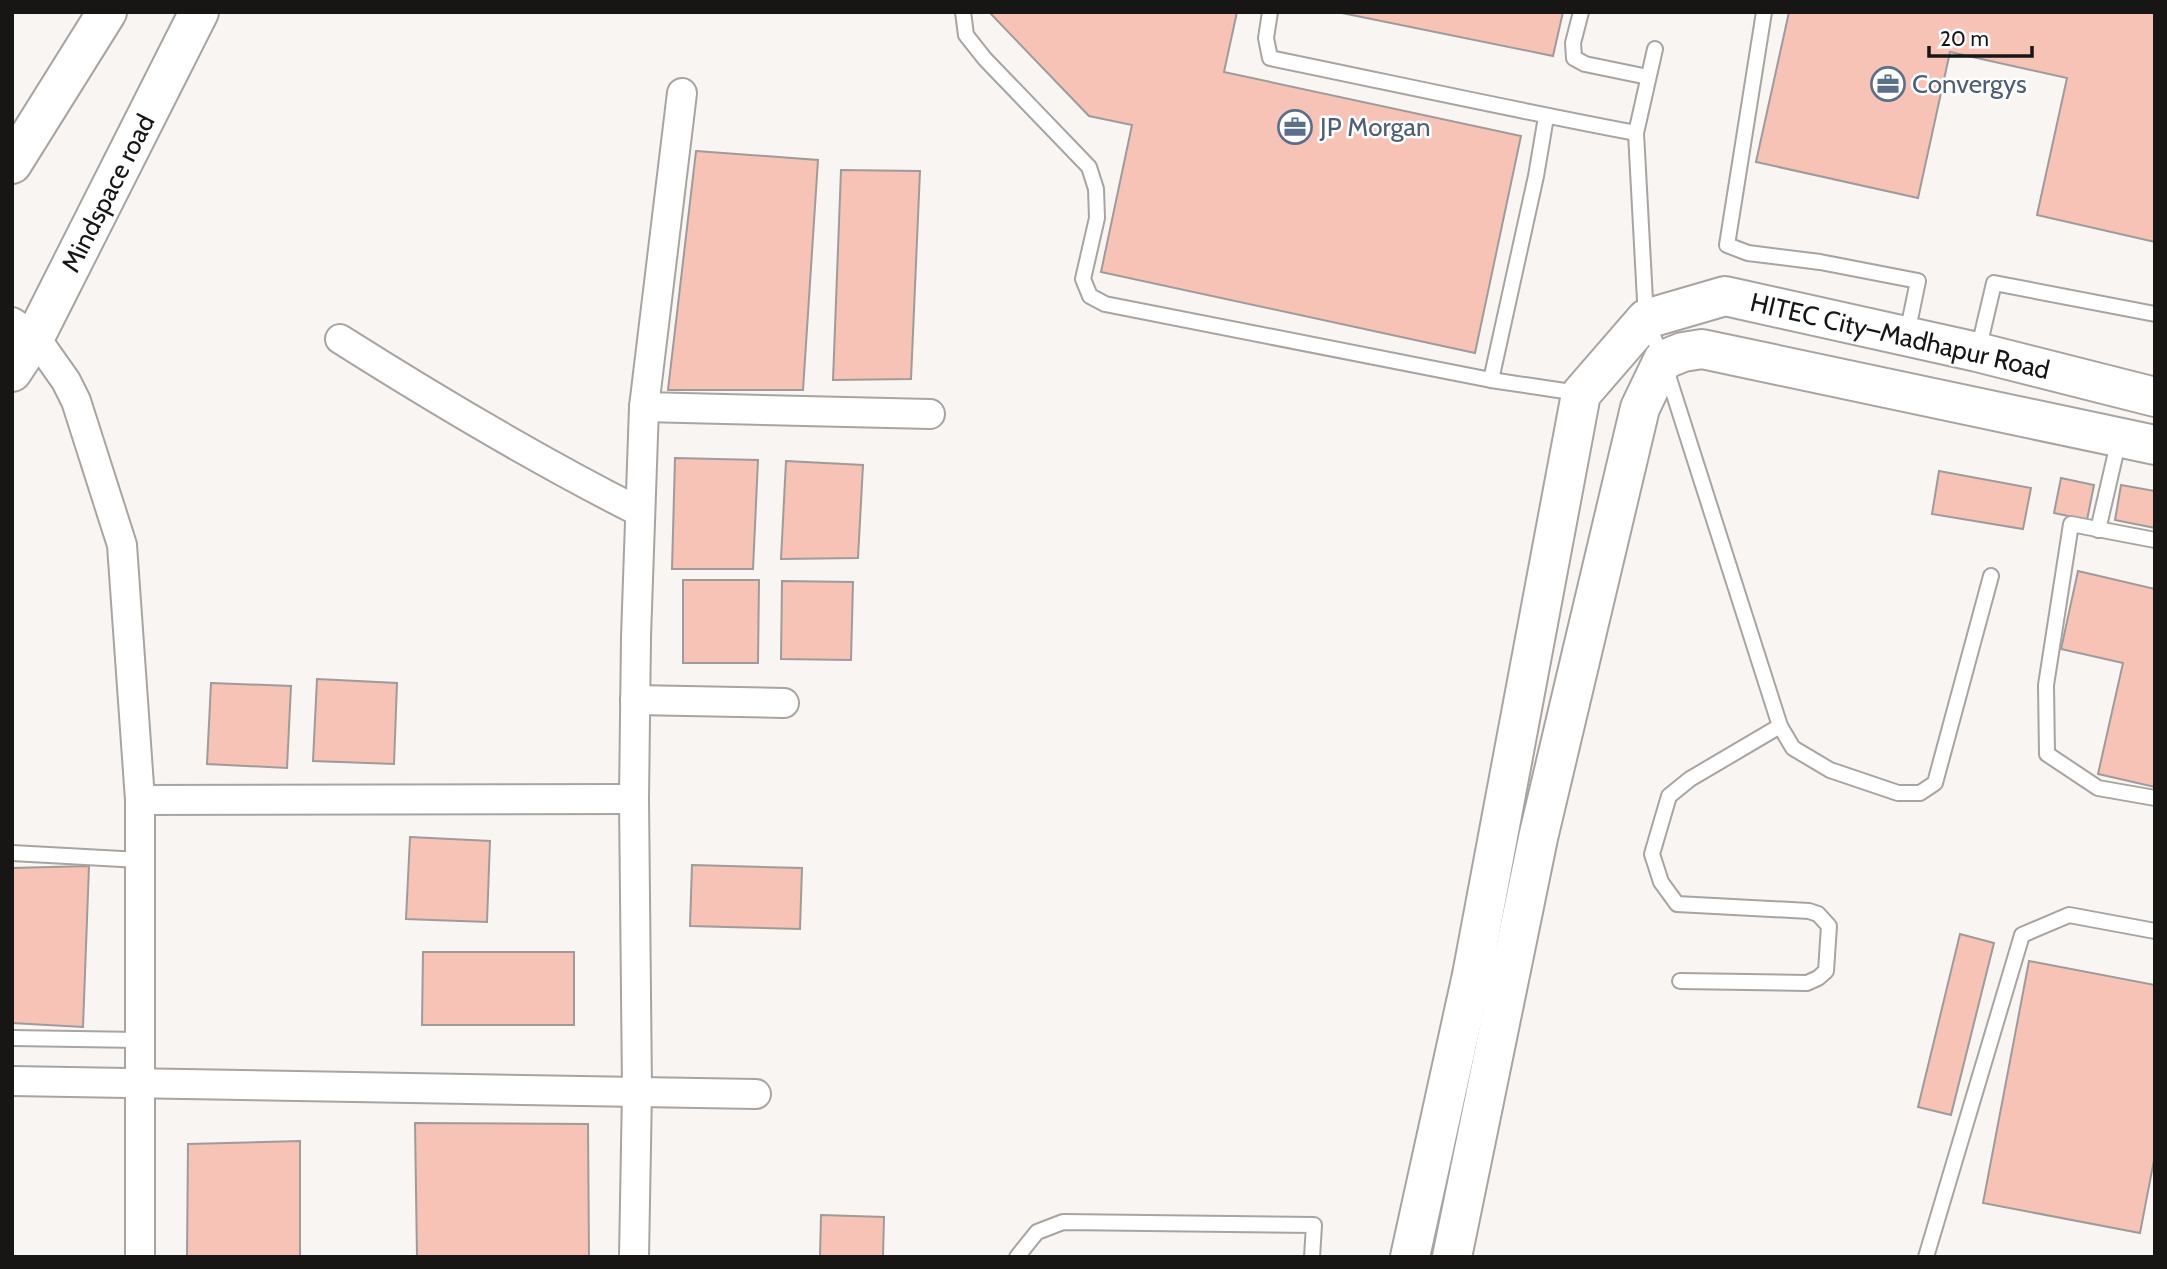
<svg xmlns="http://www.w3.org/2000/svg" width="2167" height="1269" font-family="Cabin,sans-serif">
<rect width="100%" height="100%" fill="#f9f5f2"/>
<g fill="#f7c3b7" stroke="#9f9b9a" stroke-width="2">
<path d="M989,12H1237L1224,72L1521,136L1475,353L1101,272L1132,125L1089,116Z"/>
<path d="M1337,12H1563L1553,56Z"/>
<path d="M1789,12H2155V242L2037,215L2067,78L1950,52L1918,198L1756,162Z"/>
<path d="M696,151L818,160L803,390H668Z"/>
<path d="M841,170L920,171L911,379L833,380Z"/>
<path d="M675,458L758,460L753,569H672Z"/>
<path d="M786,461L863,465L858,558L781,559Z"/>
<path d="M1939,471L2031,488L2023,529L1932,514Z"/>
<path d="M2061,478L2094,485L2087,520L2054,513Z"/>
<path d="M2121,485L2155,491V528L2115,520Z"/>
<path d="M2078,571L2155,589V787L2098,774L2123,663L2061,649Z"/>
<path d="M683,580H759L758,663H683Z"/>
<path d="M782,581L853,582L851,660L781,659Z"/>
<path d="M317,679L397,683L394,764L313,761Z"/>
<path d="M211,683L291,686L287,768L207,764Z"/>
<path d="M410,837L490,841L487,922L406,919Z"/>
<path d="M692,865L802,868L800,929L690,926Z"/>
<path d="M89,866L83,1027L12,1023V868Z"/>
<path d="M1960,934L1994,943L1951,1115L1918,1107Z"/>
<path d="M423,952H574V1025H422Z"/>
<path d="M2029,961L2155,985V1155L2140,1233L1983,1203Z"/>
<path d="M415,1123L588,1124L589,1257H417Z"/>
<path d="M300,1141V1257H187L188,1144Z"/>
<path d="M821,1215L884,1217L883,1257H820Z"/>
</g>
<g fill="none" stroke-linecap="round" stroke-linejoin="round">
<g stroke="#a7a4a1" stroke-width="18">
<g id="service">
<path d="M963,12L966,35L985,59L1089,167L1096,189L1097,218L1083,279L1090,296L1105,304L1491,380L1578,393"/>
<path d="M1270,12L1266,38L1270,58C1392,83 1514,110 1636,133"/>
<path d="M1581,12L1573,43L1574,58L1585,64L1648,77"/>
<path d="M1764,12L1727,245L1748,253L1820,262L1918,281L1907,334"/>
<path d="M1655,49L1636,133L1646,319L1663,360L1780,726L1793,748L1830,770L1898,793H1920L1935,783L1991,576"/>
<path d="M1978,351L1994,283L2155,314"/>
<path d="M1491,380L1536,176L1546,117"/>
<path d="M2098,530L2119,439"/>
<path d="M2155,540L2071,524L2046,685L2047,754L2098,788L2155,798"/>
<path d="M12,853L140,860"/>
<path d="M1680,981L1807,983L1818,978L1826,971L1829,926L1818,914L1809,911L1677,904L1661,882L1652,854L1669,796L1690,779L1780,726"/>
<path d="M12,1038L140,1040"/>
<path d="M1017,1257L1037,1232L1063,1222L1314,1225L1312,1257"/>
<path d="M1926,1257L2022,935L2069,915L2155,931"/>
</g>
</g>
<g stroke="#a7a4a1" stroke-width="32">
<g id="minor">
<path d="M12,322L35,337L66,381L76,401L122,545L140,800V1257"/>
<path d="M340,339C438,401 537,460 640,512"/>
<path d="M644,407L930,414"/>
<path d="M635,700L784,703"/>
<path d="M140,800L634,799"/>
<path d="M12,1081L756,1094"/>
<path d="M634,1257L637,1090L634,799L636,637L644,407L682,93"/>
</g>
</g>
<g stroke="#a7a4a1" stroke-width="42">
<g id="secondary">
<path d="M12,164L107,12"/>
<path d="M12,372L35,337L199,12"/>
<path d="M1410,1257L1472,975L1581,394L1646,319L1725,296L1977,352L2155,397"/>
<path d="M1452,1257L1538,838L1640,408L1663,360L1683,352L1702,349L2155,445"/>
</g>
</g>
<use href="#service" stroke="#fff" stroke-width="14"/>
<use href="#minor" stroke="#fff" stroke-width="28"/>
<use href="#secondary" stroke="#fff" stroke-width="38"/>
</g>
<defs>
<g id="office-ring" transform="scale(1.75)"><circle r="9.5" fill="#fff" stroke="#5c6f8a" stroke-width="1.5"/><path d="M-6-3h4V-5.5h4V-3h4V5H-6ZM-1-4.5V-3h2v-1.5ZM-6 0V1H6V0Z" fill="#5c6f8a"/></g>
</defs>
<g fill-rule="evenodd">
<use href="#office-ring" x="1888" y="84"/>
<use href="#office-ring" x="1295" y="127"/>
</g>
<g text-anchor="middle" stroke-width="5" stroke-linejoin="round" paint-order="stroke">
<g font-size="26" fill="#4e5e75" stroke="#fff" text-anchor="start">
<text x="1912" y="93">Convergys</text>
<text x="1320" y="136">JP Morgan</text>
</g>
<g font-size="26" fill="#171615" stroke="#fff">
<text transform="translate(108 193) rotate(-63)" y="9">Mindspace road</text>
<text transform="translate(1900 336) rotate(13)" y="9">HITEC City–Madhapur Road</text>
</g>
</g>
<rect width="2167" height="1269" fill="none" stroke="#171615" stroke-width="28"/>
<path d="M1929 46v10h103v-10" fill="none" stroke="#171615" stroke-width="3.5"/>
<text x="1940" y="46" font-size="21" fill="#171615" stroke="#ffffff" stroke-width="5" paint-order="stroke">20 m</text>
</svg>
